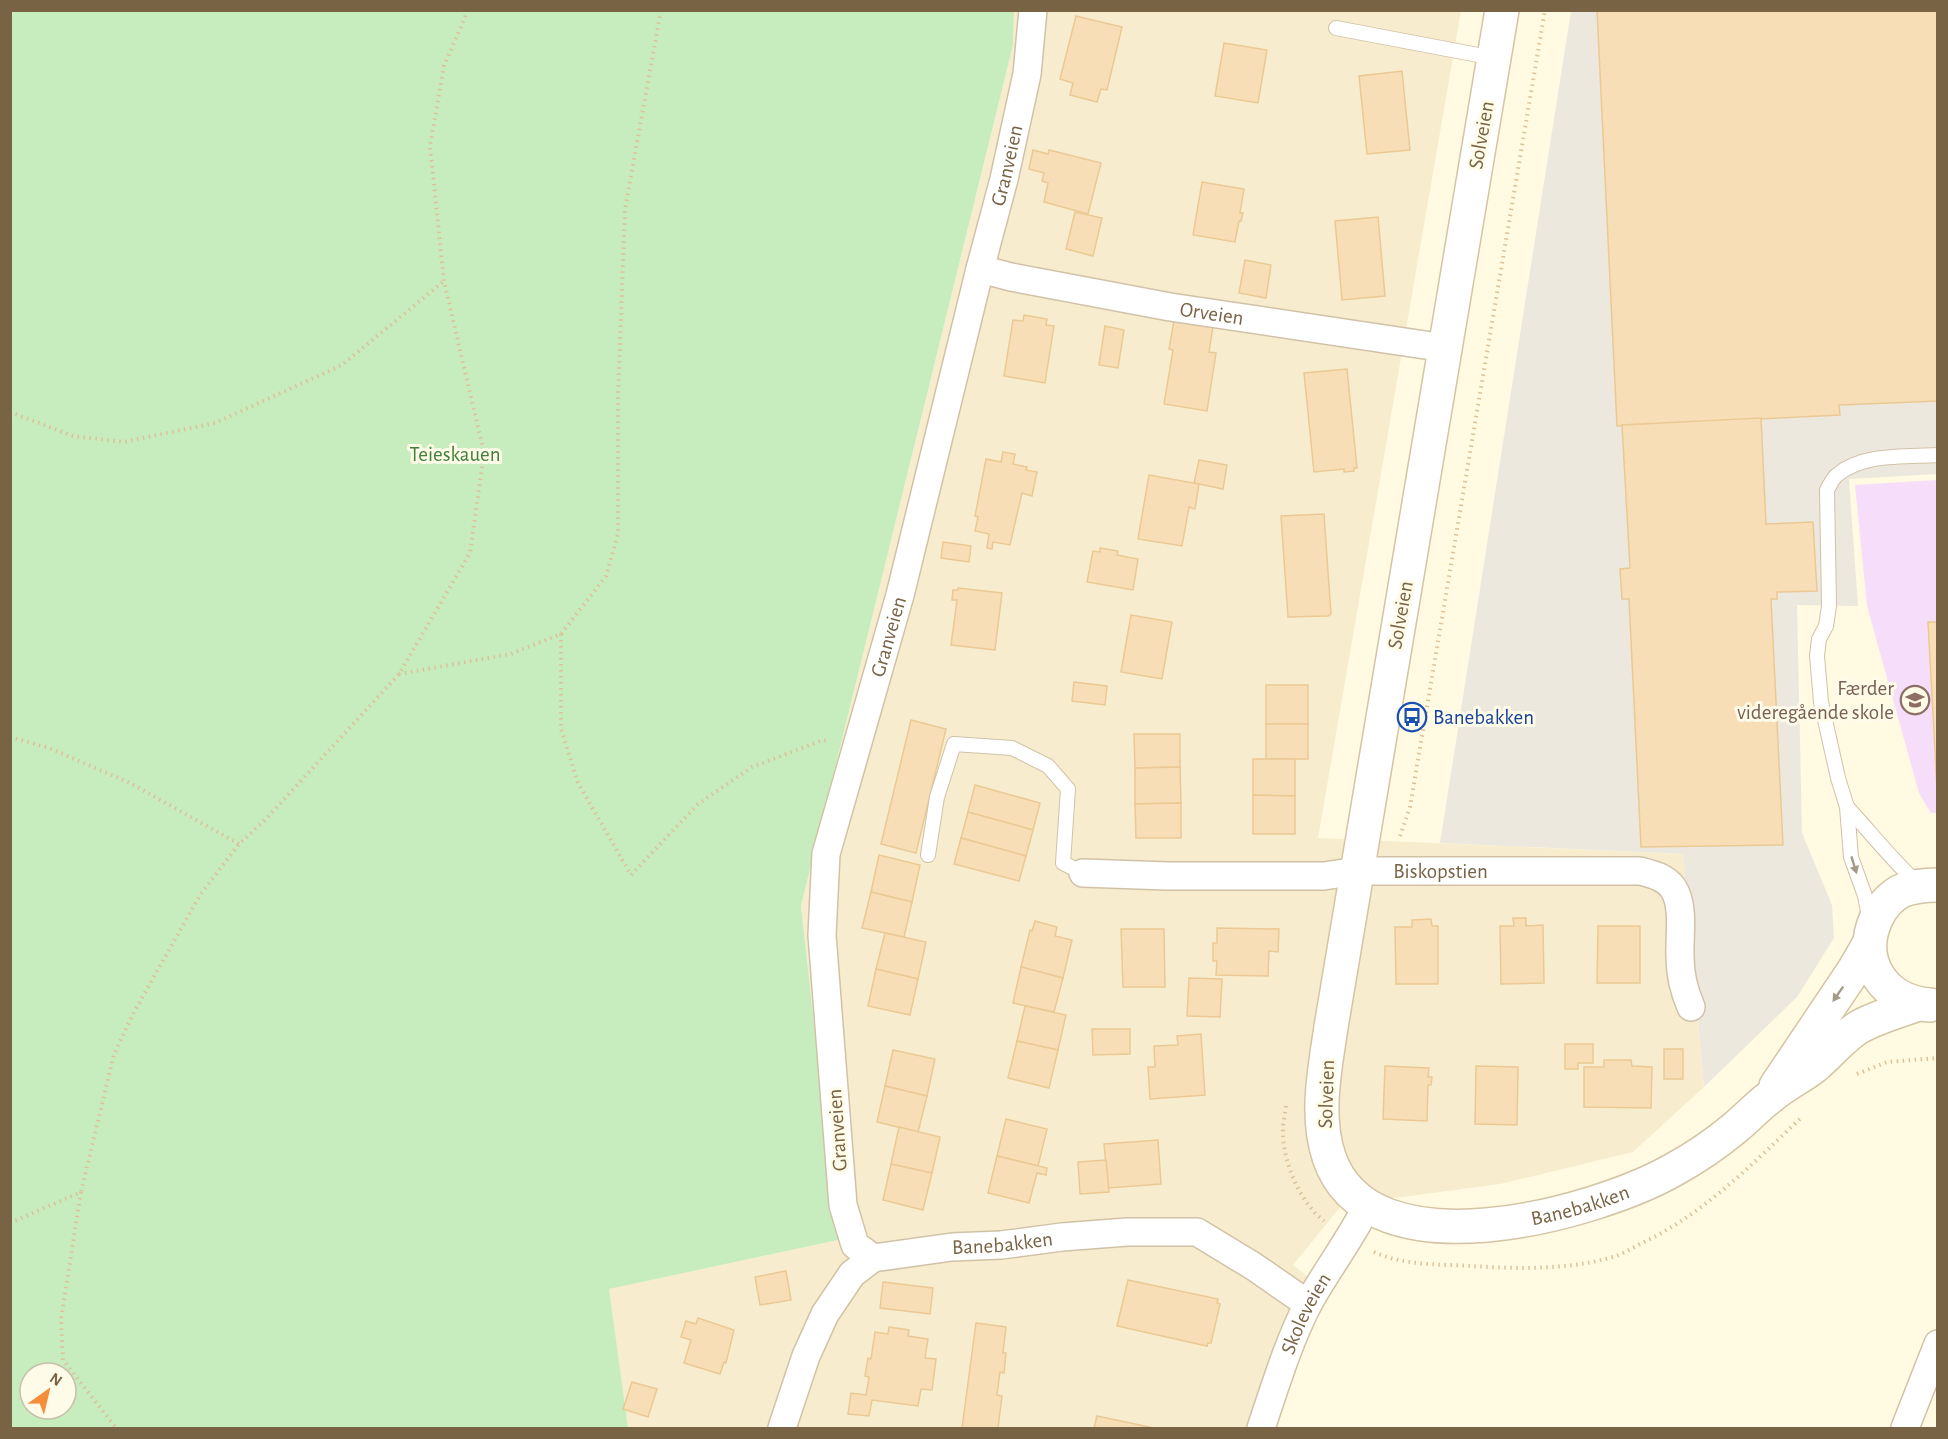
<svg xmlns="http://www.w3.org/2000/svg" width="1948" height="1439" font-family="'Alegreya Sans',sans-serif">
<rect width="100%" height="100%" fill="#fffae1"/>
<path fill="#f7edce" d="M1014,11H1461L1318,838L1683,854L1704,1087L1633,1152L1500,1184L1342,1205L1293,1265L1326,1291L1273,1428H628L608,1289L838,1240L801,906L1013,45Z"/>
<path fill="#ede8dd" d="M1571,11H1937V474L1849,479L1858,606L1797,605L1802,833L1832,905L1834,938L1797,997L1704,1087L1683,854L1440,843Z"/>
<path fill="#f6defb" d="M1937,480V813H1931L1919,793L1867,606L1855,485Z"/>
<path fill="#c7edbe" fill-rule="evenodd" d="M10,11H1014L1013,45L801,906L838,1240L609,1289L628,1428H11ZM30,1373H66V1409H30Z"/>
<g fill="#f7deb6" stroke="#ebc994" stroke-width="1.5">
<path d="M1597,10H1938V401L1839,405L1840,415L1617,426Z"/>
<path d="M1076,16L1122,27L1107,90L1101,89L1097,102L1070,95L1073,83L1060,79Z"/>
<path d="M1224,43L1267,50L1258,103L1215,96Z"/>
<path d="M1402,71L1410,150L1367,154L1359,76Z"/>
<path d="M1033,150L1048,154L1049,150L1101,163L1088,214L1044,202L1048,183L1042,181L1044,173L1029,169Z"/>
<path d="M1202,182L1244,189L1240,213H1243L1241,221H1239L1235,242L1193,235Z"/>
<path d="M1075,212L1102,218L1093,256L1066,249Z"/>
<path d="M1378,217L1385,296L1342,300L1335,221Z"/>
<path d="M1245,260L1271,265L1266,298L1239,293Z"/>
<path d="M1024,315L1047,319L1046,325L1054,326L1045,383L1004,376L1013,320L1023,321Z"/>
<path d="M1174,321L1213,327L1209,352L1216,353L1207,411L1164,404L1173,350L1169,349Z"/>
<path d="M1105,326L1124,330L1118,368L1099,365Z"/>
<path d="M1347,369L1357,468H1354V471L1344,472V469L1314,472L1304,373Z"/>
<path d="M1761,418L1766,524L1813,522L1817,591L1777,592V599H1771L1783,845L1641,847L1629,599H1622L1620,569L1630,568L1622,425Z"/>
<path d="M1003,452L1015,454L1013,464L1027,467L1026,470L1037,472L1032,496L1022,493L1010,545L993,542L992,549L987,548L989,534L975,531L978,517L975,516L986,459L1001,462Z"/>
<path d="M1199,460L1227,465L1223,489L1194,483Z"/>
<path d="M1149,475L1199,484L1195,509L1189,507L1182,546L1138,539Z"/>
<path d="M1324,514L1331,614L1328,616L1288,617L1281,516Z"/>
<path d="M943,542L971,546L969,562L941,558Z"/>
<path d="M1100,548L1118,551L1117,555L1138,559L1133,590L1087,582L1093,551L1100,552Z"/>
<path d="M958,588L1002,593L995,650L951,645L957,600H952L953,590H958Z"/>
<path d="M1131,615L1172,622L1162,679L1121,672Z"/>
<path d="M1928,622H1938V789H1937Z"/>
<path d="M1074,682L1107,686L1105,705L1072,701Z"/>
<rect x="1266" y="685" width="42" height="39"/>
<path d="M911,720L946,729L916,853L881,844Z"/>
<rect x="1266" y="724" width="42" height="35"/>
<path d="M1134,734H1180V767L1135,768Z"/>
<path d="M1253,759H1295V796L1253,795Z"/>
<path d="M1180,767L1181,803L1135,804V768Z"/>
<path d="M975,785L1040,803L1033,830L968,812Z"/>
<path d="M1253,795L1295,796V834H1253Z"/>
<path d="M1181,803V838H1136L1135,804Z"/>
<path d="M968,812L1033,830L1026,856L961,838Z"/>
<path d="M961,838L1026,856L1019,881L954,864Z"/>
<path d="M879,855L920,865L912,902L871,892Z"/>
<path d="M871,892L912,902L904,937L862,928Z"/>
<path d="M1513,918H1526V926L1543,925L1544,983L1501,984L1500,926H1514Z"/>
<path d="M1431,919L1432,926H1438V984H1396L1395,927H1412V920Z"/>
<path d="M1035,921L1057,927L1055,936L1072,940L1063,978L1021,967L1030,930L1032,931Z"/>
<path d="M1598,926H1640V983H1597Z"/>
<path d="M1217,928L1279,929L1278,952L1269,951L1268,976L1216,975L1217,961H1213V943H1217Z"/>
<path d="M1121,929H1164L1165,987H1123Z"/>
<path d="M885,933L926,942L918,979L876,969Z"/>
<path d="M1021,967L1063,978L1054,1012L1013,1003Z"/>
<path d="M876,969L918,979L910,1015L868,1006Z"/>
<path d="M1189,978L1222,979L1220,1017L1187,1016Z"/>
<path d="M1025,1006L1066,1015L1058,1050L1017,1041Z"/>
<path d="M1092,1029H1130V1054L1093,1055Z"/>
<path d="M1201,1034L1205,1095L1150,1099L1148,1067H1155L1154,1046L1178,1045L1177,1036Z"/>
<path d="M1017,1041L1058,1050L1049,1088L1008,1078Z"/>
<path d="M1565,1044H1593V1063H1578V1069H1565Z"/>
<rect x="1664" y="1049" width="19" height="30"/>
<path d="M893,1050L935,1059L927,1096L885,1086Z"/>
<path d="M1604,1060H1631L1632,1066L1652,1067L1651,1108L1584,1107V1067H1604Z"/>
<path d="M1385,1066L1429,1068L1428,1077H1432L1431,1085H1428L1427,1121L1383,1119Z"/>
<path d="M1476,1066L1518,1067L1517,1125L1475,1124Z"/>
<path d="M885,1086L927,1096L918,1132L877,1122Z"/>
<path d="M1006,1119L1047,1129L1038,1166L997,1156Z"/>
<path d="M899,1127L940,1137L932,1173L891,1164Z"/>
<path d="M1158,1140L1161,1184L1108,1188L1104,1144Z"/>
<path d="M997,1156L1047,1168L1046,1175L1037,1173L1029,1203L988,1193Z"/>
<path d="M1106,1160L1109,1192L1080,1194L1078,1162Z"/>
<path d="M891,1164L932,1173L923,1210L883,1200Z"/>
<path d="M786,1271L791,1300L760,1305L755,1277Z"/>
<path d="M1128,1280L1218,1299L1217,1303L1220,1304L1211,1343H1208L1207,1346L1117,1326Z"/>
<path d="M883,1282L933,1288L930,1314L880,1308Z"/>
<path d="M698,1318L734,1330L726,1363L724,1362L720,1374L684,1363L691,1340L681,1337L686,1321L696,1324Z"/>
<path d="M976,1323L1006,1327L1003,1353H1006L1004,1373L1000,1372L997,1395L1002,1396L998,1428H962Z"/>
<path d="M889,1327L909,1330L908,1336L928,1339L925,1358L936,1359L932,1390L921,1389L918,1406L872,1400L869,1416L848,1414L851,1393L866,1395L869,1377L865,1376L868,1358L871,1359L875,1332L888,1334Z"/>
<path d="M632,1382L657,1389L648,1417L623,1409Z"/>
<path d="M1097,1416L1154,1428H1094Z"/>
</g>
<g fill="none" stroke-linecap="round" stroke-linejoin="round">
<g stroke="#d1c2a7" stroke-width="16">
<g id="lane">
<path d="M1336,28L1494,58"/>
<path d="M1847,807C1871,833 1893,861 1919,885"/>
<path d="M928,855L937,797L954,744L1012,748L1048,766L1068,789L1063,863L1083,873"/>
<path d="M1870,921L1865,896L1851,857L1847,807L1838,778L1821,702L1817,656L1819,639L1826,626L1829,606L1827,490C1830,485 1833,478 1837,475C1863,453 1906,457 1938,455"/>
</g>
</g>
<g stroke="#d1c2a7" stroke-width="30">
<g id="street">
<path id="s1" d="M980,269L1011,277L1170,307L1445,348"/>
<path id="s2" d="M1083,873L1167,876H1324L1357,871H1640C1652,874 1665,877 1673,888C1685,906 1679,937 1680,957C1680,975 1684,991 1691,1007"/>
<path id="s3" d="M873,1258L855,1245L843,1205L822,935L826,854L900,595L980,269L1004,179L1027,74L1033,10"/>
<path id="s4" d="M782,1428L806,1356L825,1314L852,1274L873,1258L952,1247L1001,1245L1062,1237L1127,1232H1197L1253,1266L1308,1304"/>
<path id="s5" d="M1261,1428C1275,1387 1288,1343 1308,1304C1326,1271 1350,1240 1367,1206"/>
<path d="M1905,1428L1938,1344"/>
</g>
</g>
<g stroke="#d4c4a3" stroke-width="36">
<g id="secondary">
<path id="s6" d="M1502,10L1331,1027C1325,1069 1315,1115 1329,1157C1369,1277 1595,1214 1673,1170C1695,1158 1717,1143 1736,1127C1748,1117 1758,1106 1770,1097C1784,1085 1801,1077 1815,1066C1830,1053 1842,1038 1859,1027C1877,1017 1899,1011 1918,1004"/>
<path d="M1930,1005C1884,1002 1857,961 1876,919C1881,908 1890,897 1901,891C1913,886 1925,885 1938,885"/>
<path d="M1776,1086L1854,970L1869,944"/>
</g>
</g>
<g stroke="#dcc299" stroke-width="4" stroke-dasharray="1.5 4.5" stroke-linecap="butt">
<path d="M10,412L73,436L124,442L215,423L342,365L444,281"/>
<path d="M561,634V729L578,783L631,875L698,804L752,767L823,740L827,741"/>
<path d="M399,674L511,654L561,634L606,576L618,534V397L625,209L661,10"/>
<path d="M10,737L49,748L130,783L239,844"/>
<path d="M1400,836L1410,807L1545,10"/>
<path d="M1857,1074L1887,1062L1938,1058"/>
<path d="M1286,1106C1285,1114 1283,1122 1283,1130C1282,1160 1300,1203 1324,1221"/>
<path d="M81,1192L61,1319L63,1360L116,1428"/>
<path d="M10,1223L81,1192L114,1054L134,1012L200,895L239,844L265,820L399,674L470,553L484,453L444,281L430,146L444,66L468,10"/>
<path d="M1374,1252C1404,1266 1440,1264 1472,1266C1519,1269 1568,1270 1613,1257C1623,1254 1632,1248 1642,1243C1704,1214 1752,1164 1802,1117"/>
</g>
<use href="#lane" stroke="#fff" stroke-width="14"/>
<use href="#street" stroke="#fff" stroke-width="27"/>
<use href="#secondary" stroke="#fff" stroke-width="33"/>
</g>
<defs><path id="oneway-solid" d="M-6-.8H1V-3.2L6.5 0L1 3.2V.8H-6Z" transform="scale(1.5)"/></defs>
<g fill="#a79a86">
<use href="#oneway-solid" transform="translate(1854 865) rotate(73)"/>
<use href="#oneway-solid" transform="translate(1838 994) rotate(125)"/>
</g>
<defs>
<g id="school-ring" transform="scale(1.5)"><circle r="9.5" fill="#fffbe9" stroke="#8d6e63" stroke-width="1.5"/><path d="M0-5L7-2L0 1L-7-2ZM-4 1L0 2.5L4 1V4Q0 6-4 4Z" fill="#8d6e63"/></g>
<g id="bus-ring" transform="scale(1.5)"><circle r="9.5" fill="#fffbe9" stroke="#1a4fb4" stroke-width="1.5"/><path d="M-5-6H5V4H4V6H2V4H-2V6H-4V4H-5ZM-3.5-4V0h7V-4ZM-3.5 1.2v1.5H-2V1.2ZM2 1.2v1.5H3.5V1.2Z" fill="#1a4fb4"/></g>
</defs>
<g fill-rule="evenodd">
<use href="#school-ring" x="1915" y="700"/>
<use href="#bus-ring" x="1412" y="717"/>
</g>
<g text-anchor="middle" stroke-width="6" stroke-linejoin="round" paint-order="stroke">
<g font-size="21" fill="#786345" stroke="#fffbe9">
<text transform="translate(1481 135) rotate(-80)" y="7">Solveien</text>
<text dy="7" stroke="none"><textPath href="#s3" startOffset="1128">Granveien</textPath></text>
<text dy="7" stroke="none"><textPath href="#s1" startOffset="236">Orveien</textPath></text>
<text transform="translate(1400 615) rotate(-80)" y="7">Solveien</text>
<text dy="7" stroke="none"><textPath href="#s3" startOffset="642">Granveien</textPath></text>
<text dy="7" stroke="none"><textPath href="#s2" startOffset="358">Biskopstien</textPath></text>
<text transform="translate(1326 1094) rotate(-88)" y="7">Solveien</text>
<text transform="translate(837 1130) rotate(-94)" y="7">Granveien</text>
<text dy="7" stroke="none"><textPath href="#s6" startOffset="1444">Banebakken</textPath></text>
<text dy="7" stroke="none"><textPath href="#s4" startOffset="327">Banebakken</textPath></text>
<text dy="7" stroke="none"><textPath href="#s5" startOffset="123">Skoleveien</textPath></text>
</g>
<g font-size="21" fill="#41803c" stroke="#fffbe9">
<text x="455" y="461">Teieskauen</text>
</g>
<g font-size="21" fill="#785e54" stroke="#fffbe9" text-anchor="end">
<text x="1894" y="695">Færder<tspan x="1894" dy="24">videregående skole</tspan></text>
</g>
<g font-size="21" fill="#164399" stroke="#fffbe9" text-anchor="start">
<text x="1433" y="724">Banebakken</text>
</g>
</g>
<rect width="1948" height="1439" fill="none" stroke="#786345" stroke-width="24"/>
<g transform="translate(48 1391) rotate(34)"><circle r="28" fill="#fffbe9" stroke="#c9bea7" stroke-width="1.5"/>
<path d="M0-4.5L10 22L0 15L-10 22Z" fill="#f58d39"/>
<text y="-9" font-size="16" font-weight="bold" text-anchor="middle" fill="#786345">N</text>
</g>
</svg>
